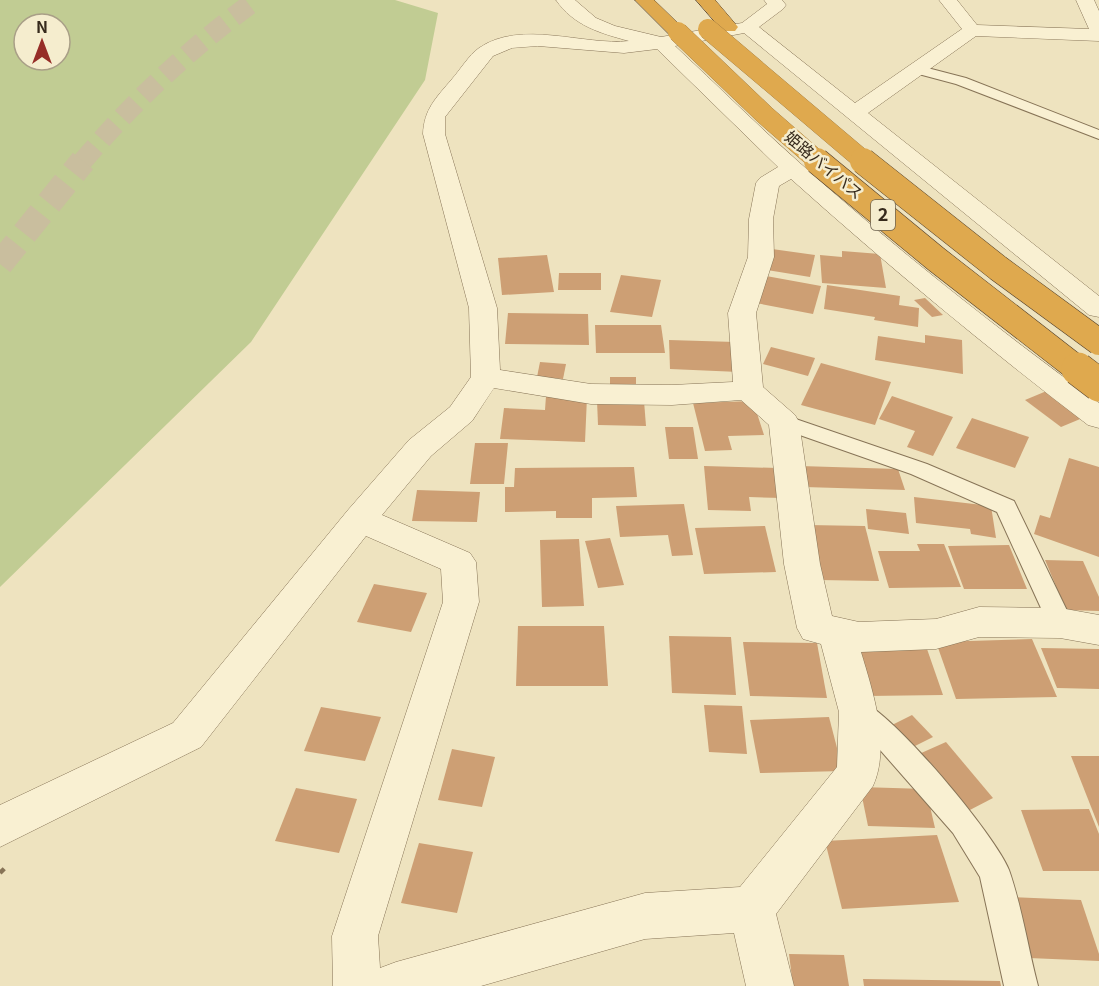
<svg xmlns="http://www.w3.org/2000/svg" width="1099" height="986" font-family="Georgia,'Noto Sans JP',serif">
<rect width="100%" height="100%" fill="#eee3bf"/>
<path fill="#c1cc93" fill-rule="evenodd" d="M0,0H395L438,13L425,80L251,342L0,587ZM24,24H60V60H24Z"/>
<g fill="#cd9f74">
<path d="M772,249L815,255L810,277L767,270Z"/>
<path d="M842,251L880,254L886,288L822,283L820,255L842,257Z"/>
<path d="M547,255L554,292L502,295L498,258Z"/>
<path d="M559,273H601V290H558Z"/>
<path d="M621,275L661,280L652,317L610,312Z"/>
<path d="M761,275L821,286L813,314L751,302Z"/>
<path d="M827,285L900,296L899,305L919,308L918,327L874,320L875,317L824,309Z"/>
<path d="M925,298L943,315L932,317L914,300Z"/>
<path d="M508,313L588,314L589,345L505,344Z"/>
<path d="M595,325H661L665,353H596Z"/>
<path d="M925,335L962,340L963,374L875,360L878,336L925,343Z"/>
<path d="M669,340L735,342L739,372L670,369Z"/>
<path d="M771,347L815,358L808,376L763,364Z"/>
<path d="M540,362L566,364L563,379L537,377Z"/>
<path d="M821,363L891,382L875,425L801,405Z"/>
<rect x="610" y="377" width="26" height="12"/>
<path d="M1049,390L1085,417L1061,427L1025,400Z"/>
<path d="M546,396L587,397L585,442L500,439L504,408L545,410Z"/>
<path d="M892,396L953,417L933,456L907,447L915,431L879,419Z"/>
<path d="M597,400L644,401L646,426L598,425Z"/>
<path d="M753,401L764,435L728,436L732,450L705,451L693,403Z"/>
<path d="M972,418L1029,437L1015,468L956,448Z"/>
<path d="M665,427H693L698,459H669Z"/>
<path d="M475,443H508L504,484H470Z"/>
<path d="M1069,458L1099,467V557L1034,534L1040,515L1050,518Z"/>
<path d="M704,466L777,468L782,498L749,497L751,511L708,510Z"/>
<path d="M800,466L898,469L905,490L804,487Z"/>
<path d="M634,467L637,497L592,498V518H556V511L505,512V487H514L515,468Z"/>
<path d="M417,490L480,492L477,522L412,521Z"/>
<path d="M914,497L991,506L996,538L971,534L970,529L916,523Z"/>
<path d="M684,504L693,555L672,556L668,535L620,537L616,506Z"/>
<path d="M866,509L906,513L909,534L868,529Z"/>
<path d="M808,525L865,526L879,581L819,580Z"/>
<path d="M765,526L776,572L704,574L695,528Z"/>
<path d="M610,538L624,585L598,588L585,541Z"/>
<path d="M579,539L584,606L542,607L540,540Z"/>
<path d="M917,544H944L961,587L889,588L878,551H920Z"/>
<path d="M1009,545L1027,589H964L948,546Z"/>
<path d="M1045,560L1083,561L1099,597V611L1066,610Z"/>
<path d="M374,584L427,593L411,632L357,622Z"/>
<path d="M518,626H604L608,686H516Z"/>
<path d="M669,636L731,637L736,695L672,693Z"/>
<path d="M1032,639L1057,697L956,699L936,642Z"/>
<path d="M743,642L817,643L827,698L750,696Z"/>
<path d="M1041,648L1099,649V689L1057,688Z"/>
<path d="M927,649L943,695L868,696L855,650Z"/>
<path d="M704,705L742,706L747,754L709,752Z"/>
<path d="M321,707L381,717L365,761L304,751Z"/>
<path d="M912,715L933,737L911,748L892,725Z"/>
<path d="M829,717L843,771L760,773L750,720Z"/>
<path d="M946,742L993,798L966,812L919,754Z"/>
<path d="M452,749L495,757L482,807L438,800Z"/>
<path d="M1071,756H1099V827Z"/>
<path d="M860,787L926,789L935,828L868,826Z"/>
<path d="M296,788L357,799L339,853L275,841Z"/>
<path d="M1089,809L1099,834V871H1043L1021,810Z"/>
<path d="M937,835L959,902L842,909L825,841Z"/>
<path d="M419,843L473,852L457,913L401,903Z"/>
<path d="M1012,897L1081,900L1099,954V961L1029,958Z"/>
<path d="M789,954L844,955L849,986H793Z"/>
<path d="M863,979L1000,981L1001,986H864Z"/>
</g>
<g fill="none" stroke-linecap="round" stroke-linejoin="round">
<path stroke="#c9be9e" stroke-width="20" stroke-dasharray="20 10" stroke-linecap="butt" d="M82,162C134,101 191,47 256,0"/>
<path stroke="#c9be9e" stroke-width="26" stroke-dasharray="26 13" stroke-linecap="butt" d="M0,264L83,161"/>
<g stroke="#877457" stroke-width="2">
<g id="service">
<path d="M916,65L966,78L1099,130V139L956,84L911,72L909,69Z"/>
<path d="M784,415L927,464L1014,501L1073,623L1069,630L1060,633L1051,630L997,512L911,474L777,427L774,422L777,417Z"/>
<path d="M859,700C893,712 995,835 1009,870C1022,907 1028,948 1038,986H1004L980,877L953,833L874,743L849,720L845,712L849,704Z"/>
</g>
</g>
<g stroke="#877457" stroke-width="1">
<path id="minor" d="M556,0H575L596,18L615,26L661,37L742,23L767,4L764,0H782L786,5L783,9L759,27L855,103L962,29L939,0H957L977,25L1089,29L1076,0H1094L1099,11V41L976,36L868,113L1099,296V317L1089,315L744,33L675,46C717,85 758,126 801,164C896,249 996,328 1099,403V428L1088,425C986,347 887,265 791,179L779,186L773,219L774,257L756,313L763,387L795,415L799,422L820,564L832,616L859,622L936,619L979,607L1060,608L1099,615V645L1060,638L979,637L936,649L861,652C873,692 891,746 873,786L776,914L794,986H746L734,933L645,939L481,986H333L332,936L443,602L441,569L366,536L201,747L0,847V805L173,723L348,510L409,440L450,407L471,377L469,308L423,134C424,109 436,98 452,79C460,70 469,55 479,48C521,19 584,46 629,41C600,33 574,26 556,0ZM538,46L624,53L657,49L778,167L760,178L756,183L749,219L748,257L728,313L733,382L672,385L591,384L500,370L497,308L445,134V117L493,56L512,48ZM494,388L591,404L672,405L741,400L769,425L784,564L797,628L803,639L821,644L839,712L837,767L740,887L645,893L396,962L380,968L378,936L479,602L476,562L470,553L382,515L431,456L472,421Z"/>
</g>
<g stroke="#54412c" stroke-width="1">
<g id="motorway">
<path d="M635,0H654L687,32L685,36H671Z"/>
<path d="M696,0H715L738,27L735,31H723Z"/>
</g>
</g>
<path stroke="#877457" stroke-width="4.5" stroke-dasharray="6 4" stroke-linecap="butt" d="M0,873L6,867"/>
<use href="#service" fill="#f9f0d2" fill-rule="evenodd"/>
<use href="#minor" fill="#f9f0d2" fill-rule="evenodd"/>
<use href="#motorway" fill="#dfa94e" fill-rule="evenodd"/>
<g stroke="#54412c" stroke-width="20" stroke-linecap="butt">
<g id="motorway-bridge-far2">
<path d="M708,29L865,162"/>
<path d="M678,32L765,115L819,162"/>
</g>
</g>
<g stroke="#54412c" stroke-width="27" stroke-linecap="butt">
<g id="motorway-bridge-far1">
<path d="M817,161L936,259L1080,371"/>
<path d="M863,161L998,268L1099,342"/>
</g>
</g>
<g stroke="#54412c" stroke-width="34" stroke-linecap="butt">
<path id="motorway-bridge" d="M1078,369L1099,385"/>
</g>
<use href="#motorway-bridge-far2" stroke="#dfa94e" stroke-width="20"/>
<use href="#motorway-bridge-far1" stroke="#dfa94e" stroke-width="26"/>
<use href="#motorway-bridge" stroke="#dfa94e" stroke-width="33"/>
</g>
<g text-anchor="middle" stroke-width="5" stroke-linejoin="round" paint-order="stroke">
<g font-size="16" fill="#362a1c" stroke="#f5edce">
<text transform="translate(824 165) rotate(40)" y="6">姫路バイパス</text>
</g>
<rect fill="#f5edce" stroke="#6f6451" stroke-width="1.5" x="871" y="200" width="24" height="30" rx="4.5"/>
<g font-size="18" font-weight="bold" fill="#362a1c">
<text x="883" y="221">2</text>
</g>
</g>
<g transform="translate(42 42)"><circle r="28" fill="#f5edce" stroke="#a99f87" stroke-width="1.5"/>
<path d="M0-4.5L10 22L0 15L-10 22Z" fill="#962d27"/>
<text y="-9" font-size="16" font-weight="bold" text-anchor="middle" fill="#362a1c">N</text>
</g>
</svg>
